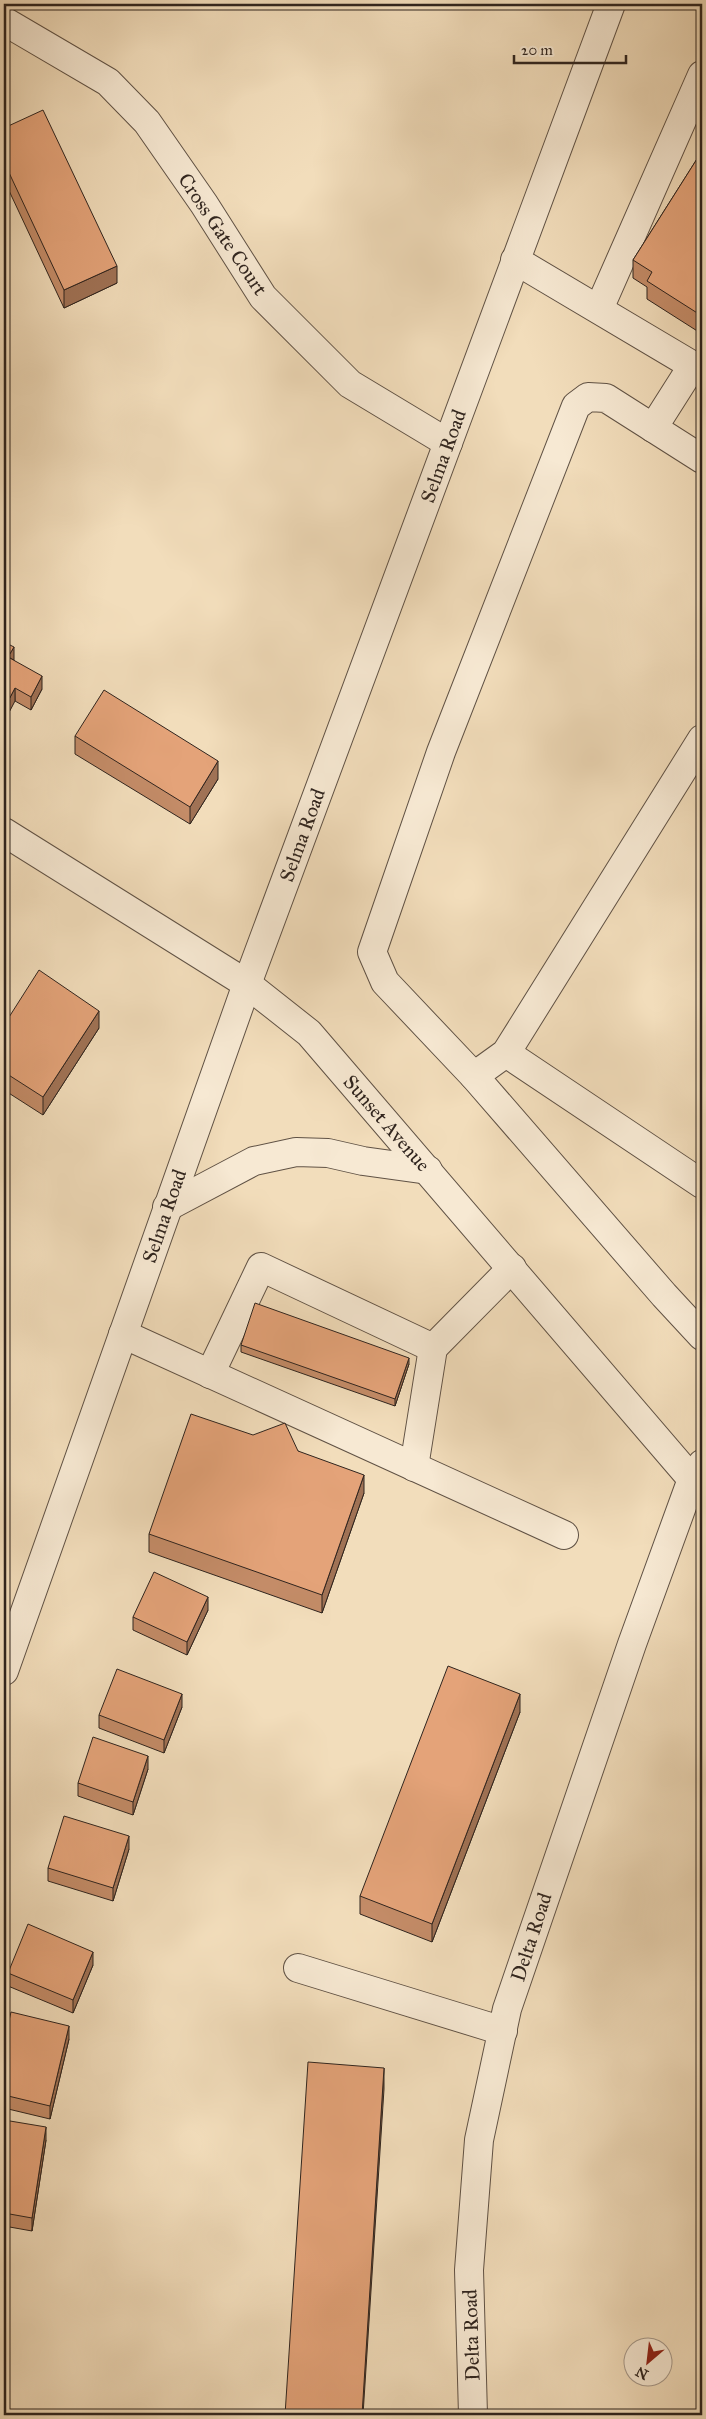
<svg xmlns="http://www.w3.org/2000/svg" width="706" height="2419" font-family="'IM FELL Great Primer',serif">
<rect width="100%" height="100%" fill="#f2ddbb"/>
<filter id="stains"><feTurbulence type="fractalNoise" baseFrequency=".004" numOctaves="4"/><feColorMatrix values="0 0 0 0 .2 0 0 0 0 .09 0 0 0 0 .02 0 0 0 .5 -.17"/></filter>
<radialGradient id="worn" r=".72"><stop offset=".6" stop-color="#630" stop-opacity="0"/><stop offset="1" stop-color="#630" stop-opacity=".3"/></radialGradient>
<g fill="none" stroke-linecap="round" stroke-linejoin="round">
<g stroke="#605245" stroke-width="30">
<g id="minor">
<path d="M4,21L108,82L147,122L204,204L263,297L350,384L448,443"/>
<path d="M515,260L702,371"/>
<path d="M599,309L702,75"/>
<path d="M653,428L693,365"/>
<path d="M702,459L606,398L588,397L576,406L441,752L372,952L385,982L474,1076L664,1295L702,1336"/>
<path d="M4,832L247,984L309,1033L702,1491"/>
<path d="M506,1053L702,1184"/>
<path d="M474,1076L506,1053L702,739"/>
<path d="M167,1207L254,1161L296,1152L328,1153L363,1161L428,1170"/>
<path d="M123,1334L564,1535"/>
<path d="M210,1374L261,1267L433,1348L512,1268"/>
<path d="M414,1467L433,1348"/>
<path d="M4,1671L247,984L611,4"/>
<path d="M298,1968L503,2031"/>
<path d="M473,2415L469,2270L479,2140L507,2009L632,1644L692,1479L702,1464"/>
</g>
</g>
<use href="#minor" stroke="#f7e9d3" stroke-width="28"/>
</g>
<g fill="#c48c68" stroke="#2f241e">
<path d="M4,128L117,283L64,308L4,180Z"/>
<path d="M702,151V334L647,299V287L633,278V260Z"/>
<path d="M14,660L42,689L31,710L15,701Z"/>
<path d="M75,736L218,779L190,824L75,754Z"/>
<path d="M4,1025L99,1028L43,1115L4,1090Z"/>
<path d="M241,1345L409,1364L395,1406L241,1352Z"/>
<path d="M298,1451L364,1493L322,1613L149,1552V1534Z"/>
<path d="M208,1610L187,1655L133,1630V1617Z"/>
<path d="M182,1707L164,1753L99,1728V1715Z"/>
<path d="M520,1712L432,1942L360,1914V1896Z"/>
<path d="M148,1769L133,1815L78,1796V1783Z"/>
<path d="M129,1849L113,1901L48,1881V1868Z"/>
<path d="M93,1965L73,2013L8,1986V1973Z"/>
<path d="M69,2039L50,2119L4,2108V2042Z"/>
<path d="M4,2120L46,2140L32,2231L4,2226Z"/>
</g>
<g fill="#a07255" stroke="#2f241e">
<path d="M117,266V283L64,308V290Z"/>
<path d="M14,647V660L8,657Z"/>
<path d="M42,676V689L31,710V697Z"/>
<path d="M15,688V701L4,722V709Z"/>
<path d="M218,761V779L190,824V807Z"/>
<path d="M99,1011V1028L43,1115V1097Z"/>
<path d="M409,1358V1364L395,1406V1399Z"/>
<path d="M364,1475V1493L322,1613V1595Z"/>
<path d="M208,1597V1610L187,1655V1642Z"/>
<path d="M182,1694V1707L164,1753V1740Z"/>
<path d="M520,1694V1712L432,1942V1924Z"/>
<path d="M148,1756V1769L133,1815V1802Z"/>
<path d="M129,1836V1849L113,1901V1888Z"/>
<path d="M93,1952V1965L73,2013V2000Z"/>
<path d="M69,2026V2039L50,2119V2106Z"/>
<path d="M384,2068V2089L363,2415H362Z"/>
<path d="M46,2127V2140L32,2231V2218Z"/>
</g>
<g fill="#e4a379" stroke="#2f241e">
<path d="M43,110L117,266L64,290L4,162V128Z"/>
<path d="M702,151V316L647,281L652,272L633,260Z"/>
<path d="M4,642L14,647L8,657L42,676L31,697L15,688L4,709Z"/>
<path d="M104,690L218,761L190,807L75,736Z"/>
<path d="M39,970L99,1011L43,1097L4,1072V1025Z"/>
<path d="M255,1303L409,1358L395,1399L241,1345Z"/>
<path d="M191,1414L253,1435L285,1423L298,1451L364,1475L322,1595L149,1534Z"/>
<path d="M154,1572L208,1597L187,1642L133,1617Z"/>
<path d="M448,1666L520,1694L432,1924L360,1896Z"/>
<path d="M117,1669L182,1694L164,1740L99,1715Z"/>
<path d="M93,1737L148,1756L133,1802L78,1783Z"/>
<path d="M64,1816L129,1836L113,1888L48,1868Z"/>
<path d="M28,1924L93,1952L73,2000L8,1973Z"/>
<path d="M11,2012L69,2026L50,2106L4,2095V2042Z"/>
<path d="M308,2062L384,2068L362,2415H285Z"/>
<path d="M4,2120L46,2127L32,2218L4,2213Z"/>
</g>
<g text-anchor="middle" stroke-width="4" stroke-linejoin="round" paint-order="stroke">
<g font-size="20" fill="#2f241e" stroke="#f7e9d3">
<text transform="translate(223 234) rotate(56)" y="7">Cross Gate Court</text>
<text transform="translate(443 456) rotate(-70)" y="7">Selma Road</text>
<text transform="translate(302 835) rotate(-70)" y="7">Selma Road</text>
<text transform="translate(387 1123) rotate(49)" y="7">Sunset Avenue</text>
<text transform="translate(164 1216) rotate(-71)" y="7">Selma Road</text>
<text transform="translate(531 1937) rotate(-72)" y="7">Delta Road</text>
<text transform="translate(471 2335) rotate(-92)" y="7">Delta Road</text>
</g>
</g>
<rect width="706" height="2419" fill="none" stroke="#f2ddbb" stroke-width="20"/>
<rect x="5" y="5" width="696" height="2409" fill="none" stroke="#2f241e" stroke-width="2.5"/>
<rect x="10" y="10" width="686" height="2399" fill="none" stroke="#2f241e"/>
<g transform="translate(648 2362) rotate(208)"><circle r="24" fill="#f7e9d3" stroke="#a79a8b"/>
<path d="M0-4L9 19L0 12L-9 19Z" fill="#8f2418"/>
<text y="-8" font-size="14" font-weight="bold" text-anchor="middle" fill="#2f241e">N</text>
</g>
<path d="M514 55v8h112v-8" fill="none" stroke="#2f241e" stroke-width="2.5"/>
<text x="521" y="55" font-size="15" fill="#2f241e" stroke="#f7e9d3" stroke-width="4" paint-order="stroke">20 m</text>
<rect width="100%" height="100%" filter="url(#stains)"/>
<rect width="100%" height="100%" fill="url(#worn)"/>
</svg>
